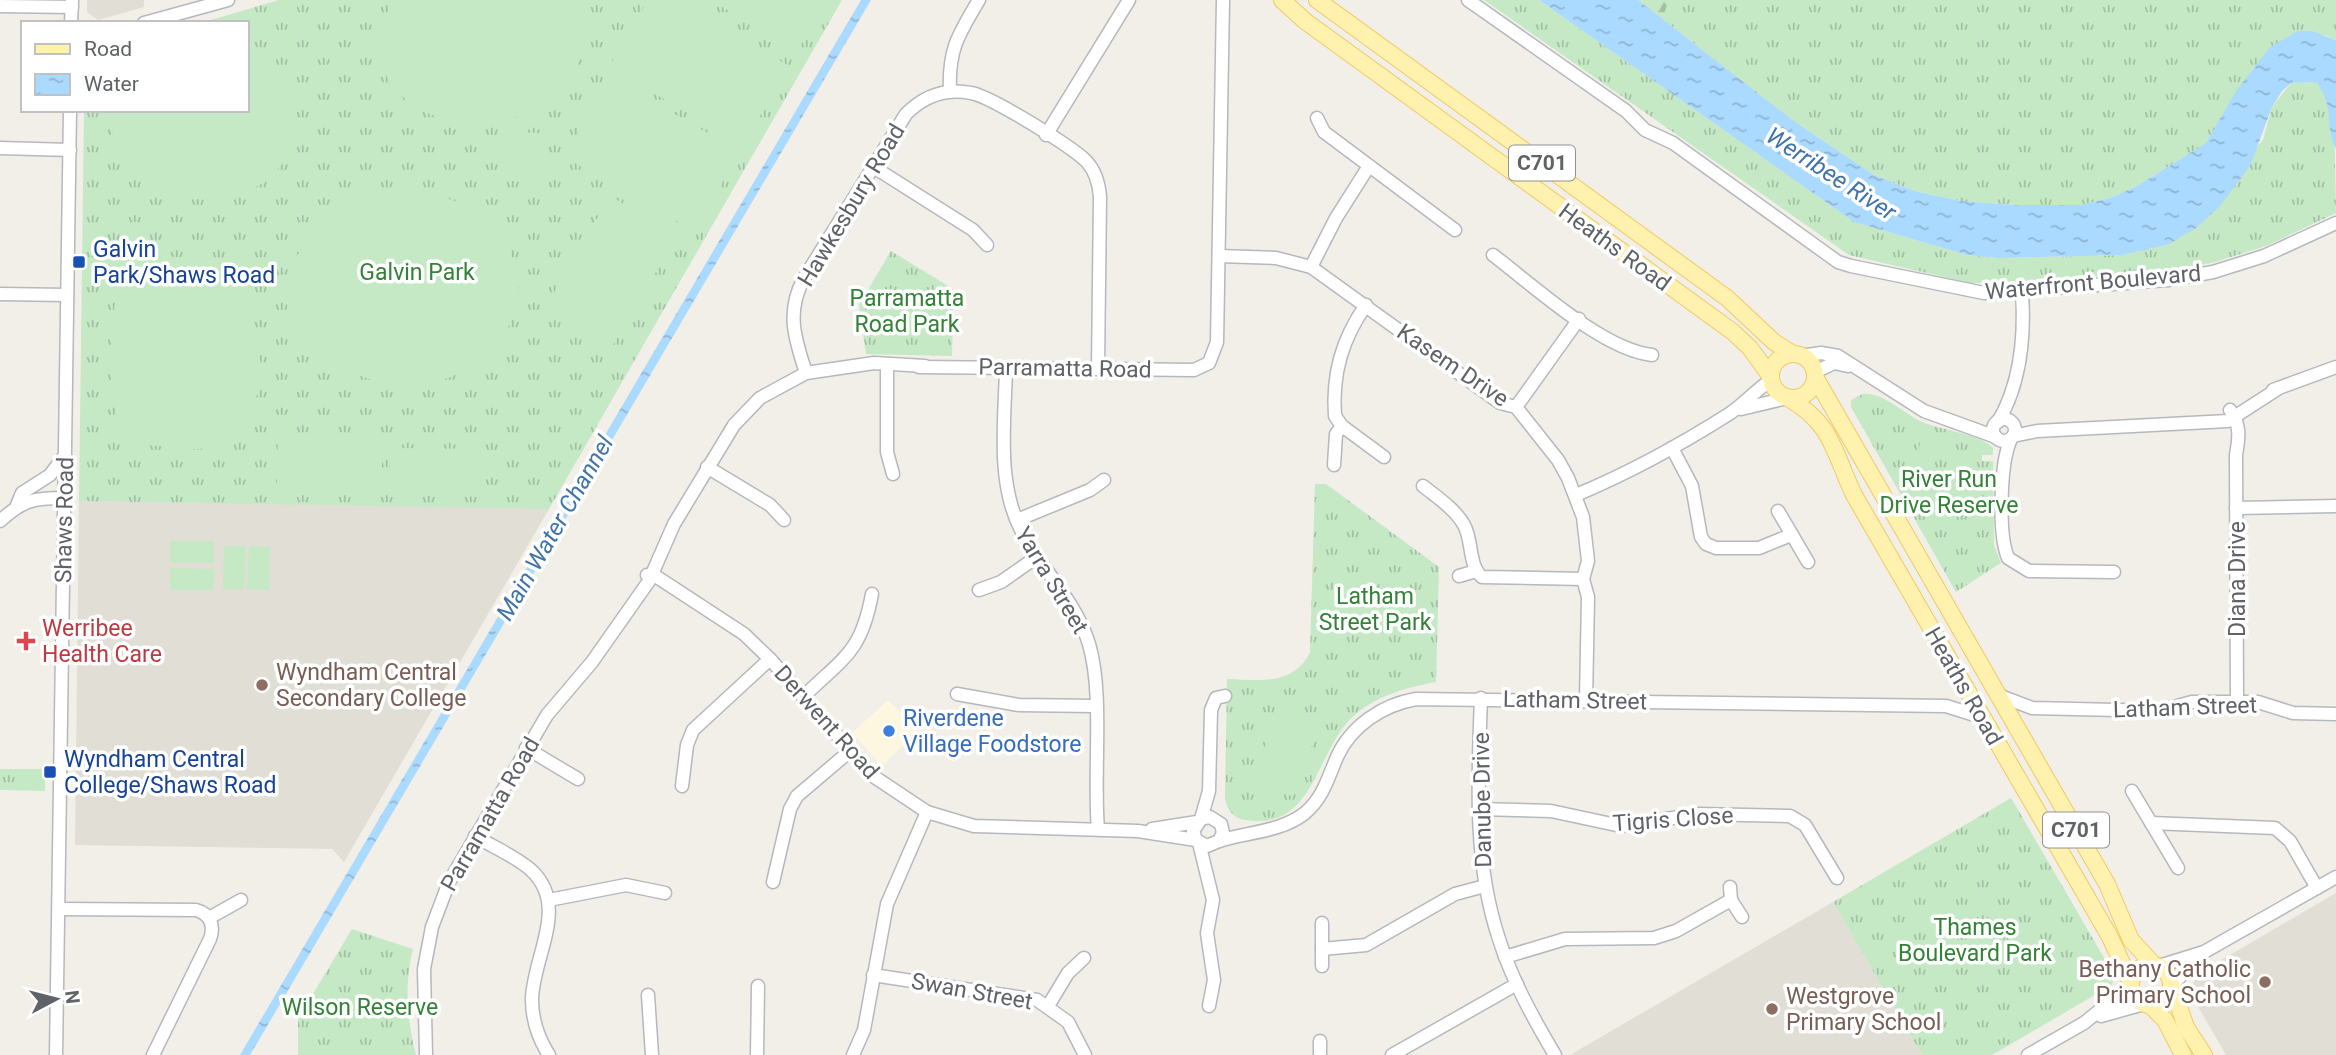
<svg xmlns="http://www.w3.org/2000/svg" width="2336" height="1055" font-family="Roboto,sans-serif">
<defs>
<pattern id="grass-tufts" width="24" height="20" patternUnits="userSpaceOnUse" patternTransform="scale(1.75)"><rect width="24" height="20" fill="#c5e8c5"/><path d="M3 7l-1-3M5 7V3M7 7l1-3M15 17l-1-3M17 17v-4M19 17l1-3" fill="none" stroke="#a3c0a4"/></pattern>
<pattern id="forest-firs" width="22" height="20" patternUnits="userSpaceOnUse" patternTransform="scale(1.75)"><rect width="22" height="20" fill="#c5e8c5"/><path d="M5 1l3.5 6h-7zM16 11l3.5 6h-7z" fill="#a3c0a4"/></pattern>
<pattern id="water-ripples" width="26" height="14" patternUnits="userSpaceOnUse" patternTransform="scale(1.75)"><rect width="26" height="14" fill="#aadaff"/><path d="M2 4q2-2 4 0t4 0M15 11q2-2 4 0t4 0" fill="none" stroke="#8eb4d2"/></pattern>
</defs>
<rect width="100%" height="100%" fill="#f1efe8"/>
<path fill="#fef7e0" d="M888,700L918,731L882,766L852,733Z"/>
<g fill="#e1ded6">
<path d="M87,0H144V7L98,20L87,12Z"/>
<path d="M79,501L529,507L549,509L344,862L332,849L75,845Z"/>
<path d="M2336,893V1055H2226L2189,991L2199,973Z"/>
<path d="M1833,902L1922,1055H1570Z"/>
</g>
<g fill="url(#grass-tufts)">
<path d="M279,0H842L549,509L79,501L84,110H247V23H201Z"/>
<path d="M1484,0H1539L1854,222L1967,255L1998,258L2122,255L2167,245L2263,140L2272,107L2291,83L2316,82L2326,91L2334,110L2336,213L2266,246L2215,262L2187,268L2063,280L1970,283L1849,255Z"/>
<path d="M1638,0H2336V40L2325,35L2253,68L2206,143L2137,186L2110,198L2080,205H2015L1961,201L1914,191L1874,175L1794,121Z"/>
<path d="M891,251L953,289L952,356L866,354L859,305Z"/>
<path d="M1863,394C1881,391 1905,414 1922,422C1941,430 1980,434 1993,448V455H1982V461H1993L1994,545L2001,563L1956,592L1851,407V400Z"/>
<path d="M1315,484H1326L1439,567L1436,682C1408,687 1379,695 1357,713C1315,746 1317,832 1245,820C1233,818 1227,810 1225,798L1227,679C1260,680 1292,686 1310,653Z"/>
<path d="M0,769H45V791L0,790Z"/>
<path d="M2011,798L2114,975L2112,985L1992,1055H1922L1833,902Z"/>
<path d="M352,929L413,949C404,983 407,1021 416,1055H298V1019Z"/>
</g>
<path fill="url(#forest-firs)" d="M1638,0H1669L1662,19Z"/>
<g fill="#c5e8c5">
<path d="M394,0H578C591,24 587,54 571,75C534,126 467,139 415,106C397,94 385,81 381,60C380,52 377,42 378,34C381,21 388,11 394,0Z"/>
<path d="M648,0H675L789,66L743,145L609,67Z"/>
<path d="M710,0H827L798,50Z"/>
<path d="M247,42C272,52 290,75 294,102C315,229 106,232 111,110H247Z"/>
<path d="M611,77L740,152L694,231L564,157Z"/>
<path d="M500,132L543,133V154H499Z"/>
<path d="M499,159L543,160L542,181H499Z"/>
<path d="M405,191C504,192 565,300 473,365C454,378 428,387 403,385C353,382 281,346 286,285C287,273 294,262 300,251C312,229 329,211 353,202C369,195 388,194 405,191Z"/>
<path d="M610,196L677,236L612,347L545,308Z"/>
<path d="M147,257C166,257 187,255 205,262C262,284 280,393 235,434C216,451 194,451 170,447C157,445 141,447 129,438C101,418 114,299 120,267Z"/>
<circle cx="1929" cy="448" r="10"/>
<path d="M278,439L382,441V486L277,485Z"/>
<path d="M390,448L486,449L485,497L390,495Z"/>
<path d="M170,541H214V563L170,562Z"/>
<path d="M224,546H246L244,590L223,589Z"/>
<path d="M249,546L270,547L269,590L247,589Z"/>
<path d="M170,568L214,569V590H170Z"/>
<path d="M1280,709L1320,726L1291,796L1251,780Z"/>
</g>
<g fill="url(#water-ripples)">
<path d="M861,0H871L250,1055H240Z"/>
<path d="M1539,0H1638L1794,121L1874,175L1914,191L1961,201L2015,205H2080L2110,198L2137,186L2206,143L2236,91L2270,47L2298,31H2312L2336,40V149C2324,125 2336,108 2316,82L2291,83L2282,91L2272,107L2250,166L2220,206L2196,228L2167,245L2122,255L1998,258L1967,255L1854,222Z"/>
</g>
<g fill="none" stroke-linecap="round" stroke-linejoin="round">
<g stroke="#b5b8bc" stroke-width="15">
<g id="minor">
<path d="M1468,0L1626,111L1645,130L1673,143L1838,262L1851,266L1984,293L2168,280L2213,272L2264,256L2336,223"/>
<path d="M0,6L72,7"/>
<path d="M71,23L72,0"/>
<path d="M144,23L228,0"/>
<path d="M950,92C948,50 958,35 979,0"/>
<path d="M1317,118L1324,132L1455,230"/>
<path d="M1046,135L1129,0"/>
<path d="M0,148L70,150"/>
<path d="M872,166L973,230L987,245"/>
<path d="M1493,255C1534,286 1603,350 1652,355"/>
<path d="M1219,256L1276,258L1311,267L1500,403L1516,407L1558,460L1568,478L1583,517L1588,561L1583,579L1588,597L1586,700"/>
<path d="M1311,267L1336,218L1369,166"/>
<path d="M0,294L67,295"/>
<path d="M1366,305C1342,339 1332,374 1335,416L1342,426L1384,457"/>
<path d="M1801,356L1821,353L1838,356L1924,411L1996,437"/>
<path d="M887,365V452L893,474"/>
<path d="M919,367L1194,370L1209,363L1217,342L1223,0"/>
<path d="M1006,367C1005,420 996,482 1021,530C1041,569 1076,601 1089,644C1104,695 1093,773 1098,829"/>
<path d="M1815,372L1834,363L1848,366"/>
<path d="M806,373C795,339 786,313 803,280L906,114C924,96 946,88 971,93C990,96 1073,147 1087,162C1096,172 1099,184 1100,197L1098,368"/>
<path d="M2273,390L2336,367"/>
<path d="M1516,407L1579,319"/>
<path d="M1741,409L1787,398"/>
<path d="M2230,410C2241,425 2239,438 2236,455L2237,703"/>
<circle cx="2004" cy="430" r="11"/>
<path d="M1998,422C2021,383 2025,336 2022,292"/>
<path d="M2013,436L2037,431L2228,421L2279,388"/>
<path d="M2011,439C2000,462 1998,534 2008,558L2029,571L2114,572"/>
<path d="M1672,448L1692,486L1701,537L1706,544L1716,548H1759L1791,535"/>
<path d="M1334,465L1336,434L1342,426"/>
<path d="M707,467L770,505L784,520"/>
<path d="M1423,486C1438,498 1455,509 1464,525C1473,541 1468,565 1482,577L1583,579"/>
<path d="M1576,495C1629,473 1680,445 1729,414C1744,404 1756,390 1771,380"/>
<path d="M17,505L22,493L50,475L65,455"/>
<path d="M2236,508L2336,506"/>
<path d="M1778,511L1808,562"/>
<path d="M1017,520L1090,490L1104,480"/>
<path d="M0,521C23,500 33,498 64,498"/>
<path d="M647,575L657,577L744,634L770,659L873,776L927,812L974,826L1138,831L1196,840L1207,846L1219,841L1223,833L1221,824L1210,817L1201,819L1193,831L1196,840"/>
<path d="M1459,576L1476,571"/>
<path d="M979,590L1001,582L1038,556"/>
<path d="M957,694L1019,705L1095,706"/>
<path d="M1998,695L2032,708L2159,711L2192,702H2258L2293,713L2336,714"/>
<path d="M803,697C844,657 861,653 872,594"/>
<path d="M1481,698C1478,779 1473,861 1499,939C1512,980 1533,1018 1555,1055"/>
<path d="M526,748L578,779"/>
<path d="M682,786L687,745L693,730L770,659"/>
<path d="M2132,791L2178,868"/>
<path d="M1479,809L1551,811L1621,826L1698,814L1790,816L1805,825L1837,878"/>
<path d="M1201,819L1209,791L1211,710L1216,698L1225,696"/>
<path d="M2151,823L2275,828L2290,841L2317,888"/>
<path d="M1152,829L1197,822"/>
<path d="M475,836C493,847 515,856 531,870C570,906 533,956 532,999C532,1019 538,1038 549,1055"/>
<path d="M1219,841C1248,832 1281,832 1305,813C1323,798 1328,778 1337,757C1351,726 1382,705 1416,699L1946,706L1981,717"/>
<path d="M1199,843L1213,900L1207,933L1214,980L1209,1006"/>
<path d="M773,882L790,809L797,796L850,751"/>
<path d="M1730,887L1731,900L1742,917"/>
<path d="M549,900L626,885L665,893"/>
<path d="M59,909L196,910C210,914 215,925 210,939L153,1055"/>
<path d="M209,918L241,900"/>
<path d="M1322,949L1366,945L1455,894L1485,886"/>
<path d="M1505,957L1565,939L1654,938L1676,931L1731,900"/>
<path d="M1322,966V923"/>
<path d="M2159,966L2204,952L2336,877"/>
<path d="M873,975L1037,1000L1068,1022L1085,1055"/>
<path d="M2172,985L2202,955"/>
<path d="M648,995L652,1055"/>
<path d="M1048,1006L1068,973L1084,958"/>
<path d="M2101,1016L2144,1004"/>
<path d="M56,1055L70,110"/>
<path d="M426,1055L424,969L432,927L449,882L547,715L592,662L649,581L674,524L734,425L760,398L806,373L874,363L925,366"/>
<path d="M757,1055L758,986"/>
<path d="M853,1055L864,1030L887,904L927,812"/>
<path d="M1320,1055V1041"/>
<path d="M1392,1055L1517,984"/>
<path d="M2028,1055L2084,1023L2131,985"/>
</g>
</g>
<g stroke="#f2c960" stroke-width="18">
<g id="major">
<path d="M1282,0L1305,21L1733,332L1750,348L1771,377"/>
<path d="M1317,0L1727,298L1774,342L1793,354"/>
<circle cx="1793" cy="376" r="22"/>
<path d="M1815,377L2107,884L2131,940L2154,965"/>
<path d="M1788,398C1833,424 1833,451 1854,495L2110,937L2131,983"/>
<circle cx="2151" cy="985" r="20"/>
<path d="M2172,987L2186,1027L2204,1055"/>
<path d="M2151,1006L2165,1020L2183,1055"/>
</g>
</g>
<use href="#minor" stroke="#fff" stroke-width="12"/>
<use href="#major" stroke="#fff2af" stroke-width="16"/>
</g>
<g fill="#1a4fb4" stroke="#fff" stroke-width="2.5">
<rect x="72" y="255" width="14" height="14" rx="3.5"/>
<rect x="43" y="765" width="14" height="14" rx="3.5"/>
</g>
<path fill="#e0444e" stroke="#fff" stroke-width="2.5" d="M22.5 630.5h7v7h7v7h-7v7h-7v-7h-7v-7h7z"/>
<g fill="#8d6e63" stroke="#fff" stroke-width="2.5">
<circle cx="262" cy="685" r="7"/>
<circle cx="2265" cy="982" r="7"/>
<circle cx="1772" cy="1009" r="7"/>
</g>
<circle fill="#3f7fe0" stroke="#fff" stroke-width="2.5" cx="889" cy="731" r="7"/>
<g text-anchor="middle" stroke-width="7" stroke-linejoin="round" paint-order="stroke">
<g fill="#fff" stroke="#8f9295" stroke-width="2">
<rect x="1509" y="145.5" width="66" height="35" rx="5"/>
<rect x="2043" y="812.5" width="66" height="35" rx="5"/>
</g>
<g font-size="21" font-weight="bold" fill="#5f6368">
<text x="1542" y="170">C701</text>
<text x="2076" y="837">C701</text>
</g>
<g font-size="23" fill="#5f6368" stroke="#fff">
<text transform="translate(851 205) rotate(-59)" y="8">Hawkesbury Road</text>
<text transform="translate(1615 247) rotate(36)" y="8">Heaths Road</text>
<text transform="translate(2093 282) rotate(-5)" y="8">Waterfront Boulevard</text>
<text transform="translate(1453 365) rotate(34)" y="8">Kasem Drive</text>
<text transform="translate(1065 368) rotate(1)" y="8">Parramatta Road</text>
<text transform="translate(64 520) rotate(-89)" y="8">Shaws Road</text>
<text transform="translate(2237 579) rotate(-90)" y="8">Diana Drive</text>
<text transform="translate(1052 580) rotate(59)" y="8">Yarra Street</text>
<text transform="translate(1964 686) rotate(60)" y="8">Heaths Road</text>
<text transform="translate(1575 700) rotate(1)" y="8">Latham Street</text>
<text transform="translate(2185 707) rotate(-2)" y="8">Latham Street</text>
<text transform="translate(827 722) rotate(48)" y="8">Derwent Road</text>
<text transform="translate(1482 800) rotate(-91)" y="8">Danube Drive</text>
<text transform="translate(490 814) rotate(-60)" y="8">Parramatta Road</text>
<text transform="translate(1673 819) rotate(-4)" y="8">Tigris Close</text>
<text transform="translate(972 991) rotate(10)" y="8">Swan Street</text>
</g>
<g font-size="23" fill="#164399" stroke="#fff" text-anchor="start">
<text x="93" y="257">Galvin<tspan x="93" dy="26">Park/Shaws Road</tspan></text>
<text x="64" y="767">Wyndham Central<tspan x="64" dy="26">College/Shaws Road</tspan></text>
</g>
<g font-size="23" fill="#348238" stroke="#fff">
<text x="417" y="280">Galvin Park</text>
<text x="907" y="306">Parramatta<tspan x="907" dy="26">Road Park</tspan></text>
<text x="1949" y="487">River Run<tspan x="1949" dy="26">Drive Reserve</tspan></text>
<text x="1375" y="604">Latham<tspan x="1375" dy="26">Street Park</tspan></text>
<text x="1975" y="935">Thames<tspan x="1975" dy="26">Boulevard Park</tspan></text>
<text x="360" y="1015">Wilson Reserve</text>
</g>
<g font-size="23" fill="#be3a42" stroke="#fff" text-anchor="start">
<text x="42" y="636">Werribee<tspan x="42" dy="26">Health Care</tspan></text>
</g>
<g font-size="23" fill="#785e54" stroke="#fff" text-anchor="start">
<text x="276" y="680">Wyndham Central<tspan x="276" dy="26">Secondary College</tspan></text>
<text x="2251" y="977" text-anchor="end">Bethany Catholic<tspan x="2251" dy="26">Primary School</tspan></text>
<text x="1786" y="1004">Westgrove<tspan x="1786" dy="26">Primary School</tspan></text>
</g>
<g font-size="23" fill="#366cbe" stroke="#fff" text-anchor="start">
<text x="903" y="726">Riverdene<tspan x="903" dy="26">Village Foodstore</tspan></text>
</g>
<g font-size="24" font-style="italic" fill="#4174aa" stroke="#fff">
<text transform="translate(1831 174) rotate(33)" y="8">Werribee River</text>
<text transform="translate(555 528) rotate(-60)" y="8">Main Water Channel</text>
</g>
</g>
<rect x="21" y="21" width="228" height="91" fill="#ffffff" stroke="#bfc1c3" stroke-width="2"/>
<rect x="35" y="44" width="35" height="10" fill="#fff2af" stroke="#bfc1c3" stroke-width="2"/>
<text x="84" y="56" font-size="21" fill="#5f6368">Road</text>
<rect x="35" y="74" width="35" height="21" fill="url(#water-ripples)" stroke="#bfc1c3" stroke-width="2"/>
<text x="84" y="91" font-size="21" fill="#5f6368">Water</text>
<g transform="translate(56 999) rotate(83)" stroke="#ffffff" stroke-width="5" paint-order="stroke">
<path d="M0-5L12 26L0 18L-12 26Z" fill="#5f6368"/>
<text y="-10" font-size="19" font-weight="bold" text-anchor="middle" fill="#5f6368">N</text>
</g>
</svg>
